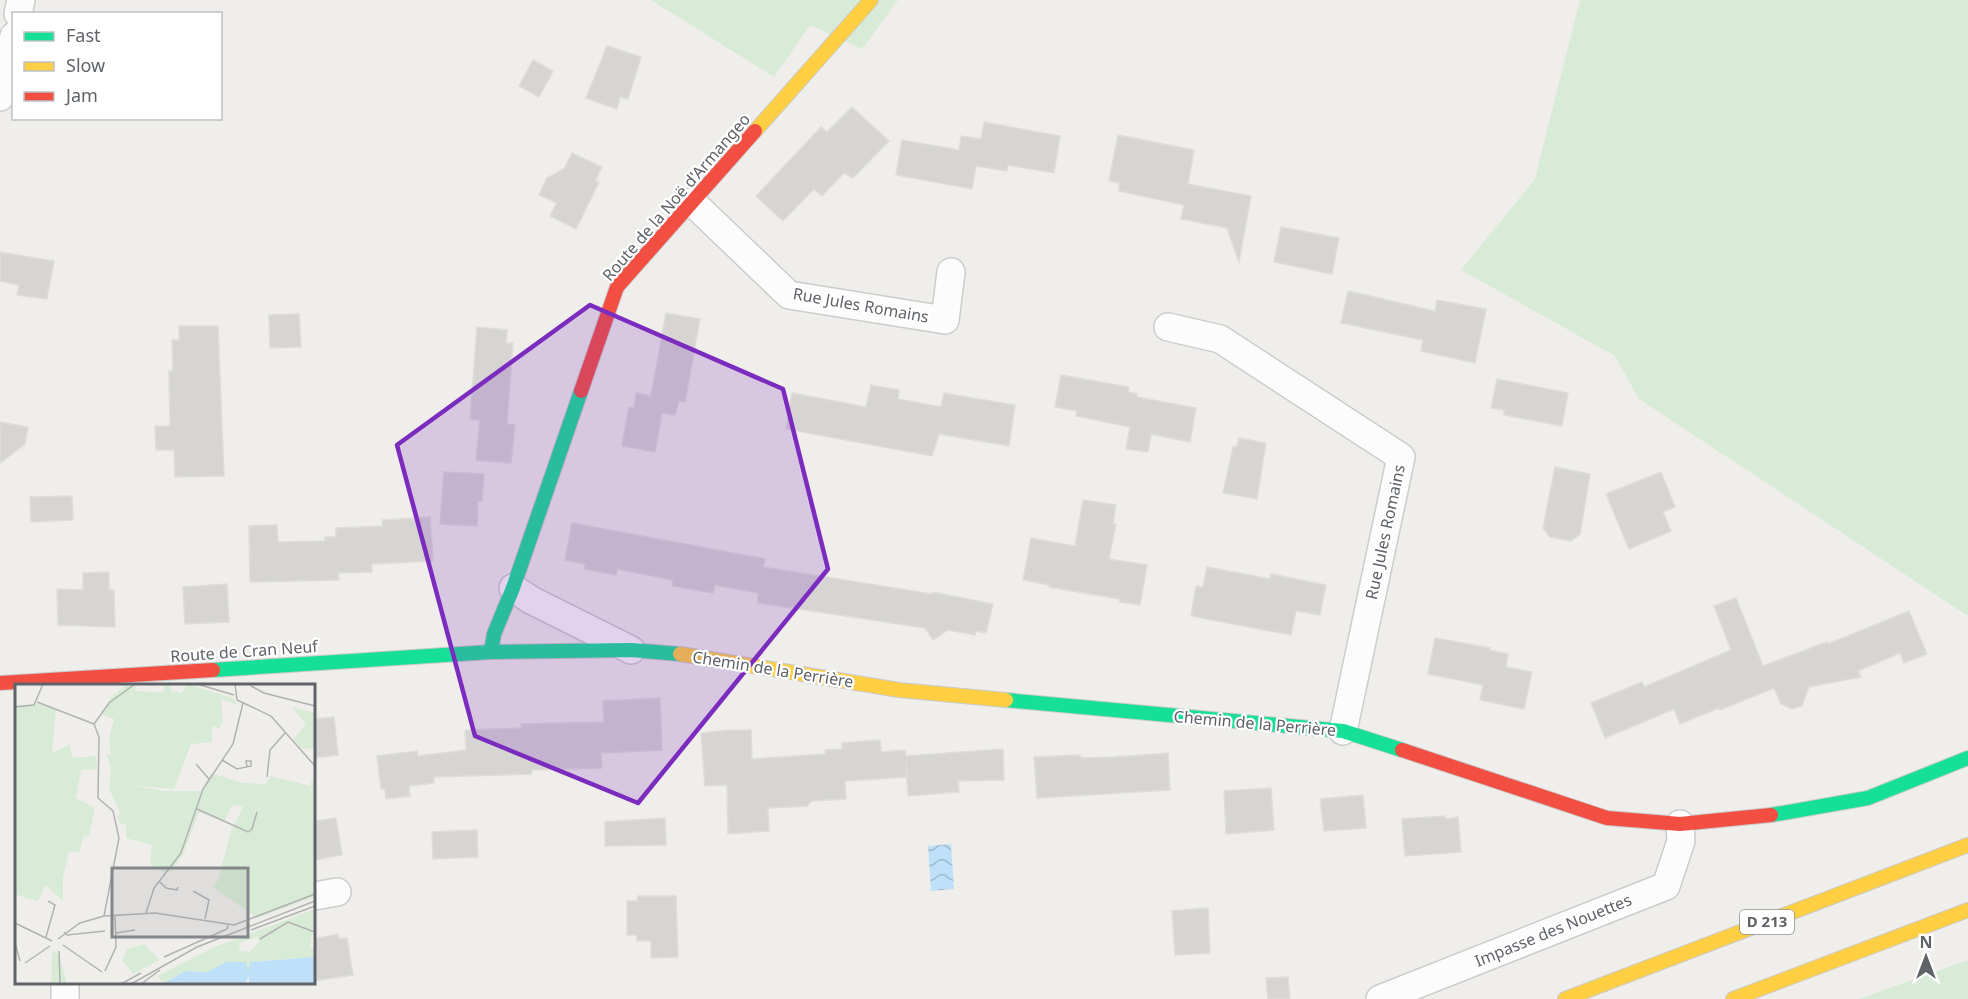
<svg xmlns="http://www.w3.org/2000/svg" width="1968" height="999" font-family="'Noto Sans',sans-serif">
<defs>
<pattern id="water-waves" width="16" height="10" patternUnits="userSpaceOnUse" patternTransform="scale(1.5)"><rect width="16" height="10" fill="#bfe0f9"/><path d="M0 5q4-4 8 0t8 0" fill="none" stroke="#9eb9cd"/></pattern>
</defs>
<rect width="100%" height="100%" fill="#efeeea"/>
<g fill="#d8ebd6">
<path d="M651,0H898L862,49L810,25L774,77Z"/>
<path d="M1580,0H1968V616L1639,399L1615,356L1461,270L1535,179Z"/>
<path d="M1968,960V999H1859Z"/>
</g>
<path fill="url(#water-waves)" d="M951,844L954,889L931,891L928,846Z"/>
<g fill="#d6d5d3" stroke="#deddd9" stroke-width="1.5">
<path d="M607,46L641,57L628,99L620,97L617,109L586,98Z"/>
<path d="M533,60L553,71L539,97L519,86Z"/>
<path d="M852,107L889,141L853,178L844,173L822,196L814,189L783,221L756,196L821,127L827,132Z"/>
<path d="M984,122L1060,136L1054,173L1008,165L1007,171L976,166L972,189L896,175L902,140L959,150L961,136L981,139Z"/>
<path d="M1118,135L1194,150L1188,184L1251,196L1239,262L1227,228L1181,219L1184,205L1119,191V183L1109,181Z"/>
<path d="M572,153L602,167L595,181L599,182L576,229L550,216L557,203L539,195L547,178L564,169Z"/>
<path d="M1281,227L1339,238L1332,274L1274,262Z"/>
<path d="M0,252L54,261L47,299L17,295L19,285L0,281Z"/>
<path d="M1348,291L1435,311L1437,300L1486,309L1475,363L1421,351L1423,340L1341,323Z"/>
<path d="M666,313L700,319L685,402L679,401L675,415L662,413L655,452L622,446L629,407L634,409L636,393L651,396Z"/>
<path d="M299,314L301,347L270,348L269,315Z"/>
<path d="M179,326H218L224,476L175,477L174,450H156L155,426H170L169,371H173L172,340H179Z"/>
<path d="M477,327L507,330L506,343H513L507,424L515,425L511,463L476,460L480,420L470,419Z"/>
<path d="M1061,375L1129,387L1128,392L1137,394V397L1196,408L1190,442L1151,434L1148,452L1126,449L1130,427L1076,416L1077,411L1055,407Z"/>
<path d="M1497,379L1568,393L1562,426L1504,415V410L1491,408Z"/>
<path d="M871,385L899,390L898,399L941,407L944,393L1015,405L1009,446L939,434L932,456L786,429L792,393L866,407Z"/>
<path d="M0,422L28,427L25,444L0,463Z"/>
<path d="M1239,438L1266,443L1257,499L1223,493L1233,447L1237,446Z"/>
<path d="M1555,467L1590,474L1580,534L1571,541L1550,537L1543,528Z"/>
<path d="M444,472L484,474L482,501H478L477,526L440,524Z"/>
<path d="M1661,472L1675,507L1663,512L1671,531L1629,549L1606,494Z"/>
<path d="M72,496L73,520L31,522L30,497Z"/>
<path d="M1083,500L1116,505L1113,524H1116L1109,559L1147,565L1140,605L1119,602L1120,599L1049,587V585L1023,580L1031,538L1075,546Z"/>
<path d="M430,517L433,561L372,564V572L338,573L339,580L250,582L249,526L277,525L278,542L325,541V537H336V528L383,526L382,520Z"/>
<path d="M572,523L765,559L763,567L932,594L933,592L993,604L986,633L976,631L975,635L948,630L933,640L925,628L758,603V593L715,585L713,593L672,586L673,580L617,569L616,575L584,569L586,564L565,560Z"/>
<path d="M1207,567L1270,579L1271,574L1326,585L1320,615L1296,611L1291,635L1191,616L1196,586L1203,587Z"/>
<path d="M109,572V590H114L115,627L58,625L57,589L83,590V573Z"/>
<path d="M227,584L229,622L185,624L183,587Z"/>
<path d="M1736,598L1763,666L1827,642L1828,644L1909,611L1927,654L1904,663L1900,653L1858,671L1861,677L1809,687L1802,706L1792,709L1781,704L1774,688L1720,710L1719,708L1680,724L1674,709L1605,738L1591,703L1642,682L1644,687L1731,650L1714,606Z"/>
<path d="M1435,638L1490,648V650L1508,654L1506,667L1532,672L1524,709L1480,700L1483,685L1428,674Z"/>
<path d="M660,698L662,750L601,753L602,768L532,770V774L434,777V783L409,786L410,796L386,799L385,789H381L377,756L417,751L418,756L466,750L465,730L522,728L521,724L604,722L603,701Z"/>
<path d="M334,717L338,755L314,758V719Z"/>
<path d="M732,730H751L752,759L826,754L825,750L842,749V743L880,740L881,752L905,750L906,756L1003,749L1004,780L958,781L959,792L908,796L906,762L907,777L845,781L846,799L811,801L807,806L768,808L769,831L728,834L727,785L705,786L701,733Z"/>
<path d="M1168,753L1170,790L1037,798L1034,757L1080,755V758L1115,757Z"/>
<path d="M1271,788L1274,830L1226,834L1224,791Z"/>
<path d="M1363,795L1366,828L1324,831L1320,799Z"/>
<path d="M1445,816L1446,819L1458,817L1461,852L1405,856L1402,819Z"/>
<path d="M336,818L342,855L314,860V821Z"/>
<path d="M665,818L666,845L605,846V822Z"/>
<path d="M477,830L478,857L433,859L432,832Z"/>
<path d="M638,896H676L678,957L651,958V941H637V935H627V901H637Z"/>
<path d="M1208,908L1210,953L1175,955L1172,911Z"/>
<path d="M338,934L339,939L347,938L353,975L314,981V939Z"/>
<path d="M1288,977L1290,999H1268L1266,978Z"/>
</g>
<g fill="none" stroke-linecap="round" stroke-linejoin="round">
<g stroke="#cbcccc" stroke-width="30">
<g id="street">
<path d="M18,14L21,0"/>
<path d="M0,97L14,36"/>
<path d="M692,202L789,295L945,320L951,272"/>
<path d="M1168,327L1220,339L1401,457L1343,731"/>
<path d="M513,588L531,600L631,650"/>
<path d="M314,896L337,892"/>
<path d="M65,982V999"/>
<path d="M1380,999L1666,886L1681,841L1680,824"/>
</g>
</g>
<g stroke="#cacacb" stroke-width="16">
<g id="fast">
<path d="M491,652L494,634L513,588L581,391"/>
<path d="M213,670L491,652L631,650L680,654"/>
<path d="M1006,700L1343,731L1402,750"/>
<path d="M1771,815L1868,798L1968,758"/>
</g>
</g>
<g stroke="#cacacb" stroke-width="16">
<g id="slow">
<path d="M755,131L871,0"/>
<path d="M680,654L899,690L1006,700"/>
<path d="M1565,999L1968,845"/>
<path d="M1733,999L1968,910"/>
</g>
</g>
<g stroke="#cacacb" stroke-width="16">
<g id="jam">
<path d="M581,391L617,287L755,131"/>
<path d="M0,683L213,670"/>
<path d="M1402,750L1607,818L1680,824L1771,815"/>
</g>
</g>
<use href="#street" stroke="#fdfcfc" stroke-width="27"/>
<use href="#fast" stroke="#16e098" stroke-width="14"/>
<use href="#slow" stroke="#ffcf43" stroke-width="14"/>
<use href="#jam" stroke="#f24e42" stroke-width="14"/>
</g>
<path fill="#7b2cbf" fill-opacity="0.2" stroke="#7b2cbf" stroke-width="4.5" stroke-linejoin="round" d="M590,305L783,389L828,569L638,803L475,736L397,445Z"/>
<g text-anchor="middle" stroke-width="4.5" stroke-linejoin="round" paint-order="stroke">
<rect fill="#fff" stroke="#8f9295" stroke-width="1.5" x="1740" y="910" width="54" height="24" rx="4.5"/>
<g font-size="15" font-weight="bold" fill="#5f6368">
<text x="1767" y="927">D 213</text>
</g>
<g font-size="16" fill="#5f6368" stroke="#fff">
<text transform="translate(676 197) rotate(-49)" y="6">Route de la Noë d'Armangeo</text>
<text transform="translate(861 305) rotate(10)" y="6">Rue Jules Romains</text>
<text transform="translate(1385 532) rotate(-78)" y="6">Rue Jules Romains</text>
<text transform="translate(244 651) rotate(-4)" y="6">Route de Cran Neuf</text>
<text transform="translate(773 669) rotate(9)" y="6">Chemin de la Perrière</text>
<text transform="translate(1255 723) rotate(5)" y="6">Chemin de la Perrière</text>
<text transform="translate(1553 930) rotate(-22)" y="6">Impasse des Nouettes</text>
</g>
</g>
<g transform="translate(15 684)">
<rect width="300" height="300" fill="#efeeea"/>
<path d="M148,0H155L156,7L167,9L171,29L179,33L175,50L165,49L149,31L142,8L149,7ZM206,15L208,37L204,44L196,42L198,20ZM25,20L41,25L37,69L55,60L57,74L81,72L82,85L66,86L61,114L80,124L74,153L69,152L64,168L54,167L48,193L29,188L28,167H40L39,160L30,158L21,117L13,137L0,146V21ZM277,23L300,29V64L287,65L278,55L291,41ZM118,70L116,101L148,107H186L196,89L228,99L251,100L256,92L295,102V115L273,158L239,149L248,161V169L255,162L268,166L296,145L300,134V213L242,234L198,203L203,196L216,147L228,123L217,121L209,138L184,128L168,171L156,187L150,189L135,180L137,161L111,154V140H105L102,131L106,130L94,105L96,85L92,71ZM1,169H17L19,191L12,192L8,213L0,210ZM300,225V231L248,256L244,258L242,253L224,259L225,268L200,263ZM37,268L44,270L52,300H36Z" fill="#d8ebd6"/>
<path d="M113,0H120L121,7L142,8L149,31H156L165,49L175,50L179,33L171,29L167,9L172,0L218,14L223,21L206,15L198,20L197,58L176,60L159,105L115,101L117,71H96L94,55L99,35L87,31L95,14ZM12,60L18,66L25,105L17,104ZM296,97L300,99V134L289,171L255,162L254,170L247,169L248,161L237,155L238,148L273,158L295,115ZM15,117H21L30,158L39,160L40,167H28L29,188L48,193V217L30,201L23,217L8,213L12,191L19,190L17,169H1L0,179V146L13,137ZM300,231L295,265H300V273L235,278L234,289L211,278L192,288L170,287L149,299L142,292L200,263L234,268L244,258L273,240ZM129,260L145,276L118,290L107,276L112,265Z" fill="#d8ebd6"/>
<path d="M300,273V300H234V292L230,300H148L170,287L192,288L211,278H231L233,289L235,278Z" fill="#bfe0f9"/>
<path fill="none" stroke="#b1b2b2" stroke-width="1.5" d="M182,0L219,11M220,0L222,16L256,32L300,82M226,0H250M236,2L249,9L300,22M22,18L79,40M0,23L19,21L28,0M207,76L222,85L236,82V77H231L232,83M181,80L194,95M252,93L255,66L270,49M182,125L233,148L237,145L242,128M145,198L151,204L162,206L163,203M178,207L194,216L190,235M131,229L139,204L166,169L188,105L218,60L228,19M89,232L104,154L98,127L83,114L84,53L79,40L94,19L120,0M0,239L37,257M236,246L300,222M49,248L52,251L90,247M101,249L120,246M31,253L40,221L33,217M43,255L65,239L89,232L140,229L219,241L300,210M245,255L273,238L300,248M0,259L5,277M48,261L87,288M44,267L45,300M149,273L212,245L213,241M10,279L35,262M90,287L101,263L100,231M106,300L126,289M116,300L182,263L300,217M126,300L145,286"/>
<path fill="#84888a" fill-opacity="0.15" stroke="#84888a" stroke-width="3" d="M97,184H233V253H97Z"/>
<rect width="300" height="300" fill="none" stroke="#5f6368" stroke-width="3"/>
</g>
<rect x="12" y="12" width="210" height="108" fill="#ffffff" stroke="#bfc1c3" stroke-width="1.5"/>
<rect x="24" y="32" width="30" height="9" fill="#16e098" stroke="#bfc1c3" stroke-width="1.5"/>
<text x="66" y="42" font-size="18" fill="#5f6368">Fast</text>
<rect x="24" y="62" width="30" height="9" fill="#ffcf43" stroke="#bfc1c3" stroke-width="1.5"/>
<text x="66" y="72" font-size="18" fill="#5f6368">Slow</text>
<rect x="24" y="92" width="30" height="9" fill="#f24e42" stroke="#bfc1c3" stroke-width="1.5"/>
<text x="66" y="102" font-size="18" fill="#5f6368">Jam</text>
<g transform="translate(1926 957)" stroke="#ffffff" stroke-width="4.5" paint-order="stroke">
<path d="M0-4.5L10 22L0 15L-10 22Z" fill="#5f6368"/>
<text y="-9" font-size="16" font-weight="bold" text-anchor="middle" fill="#5f6368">N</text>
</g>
</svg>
